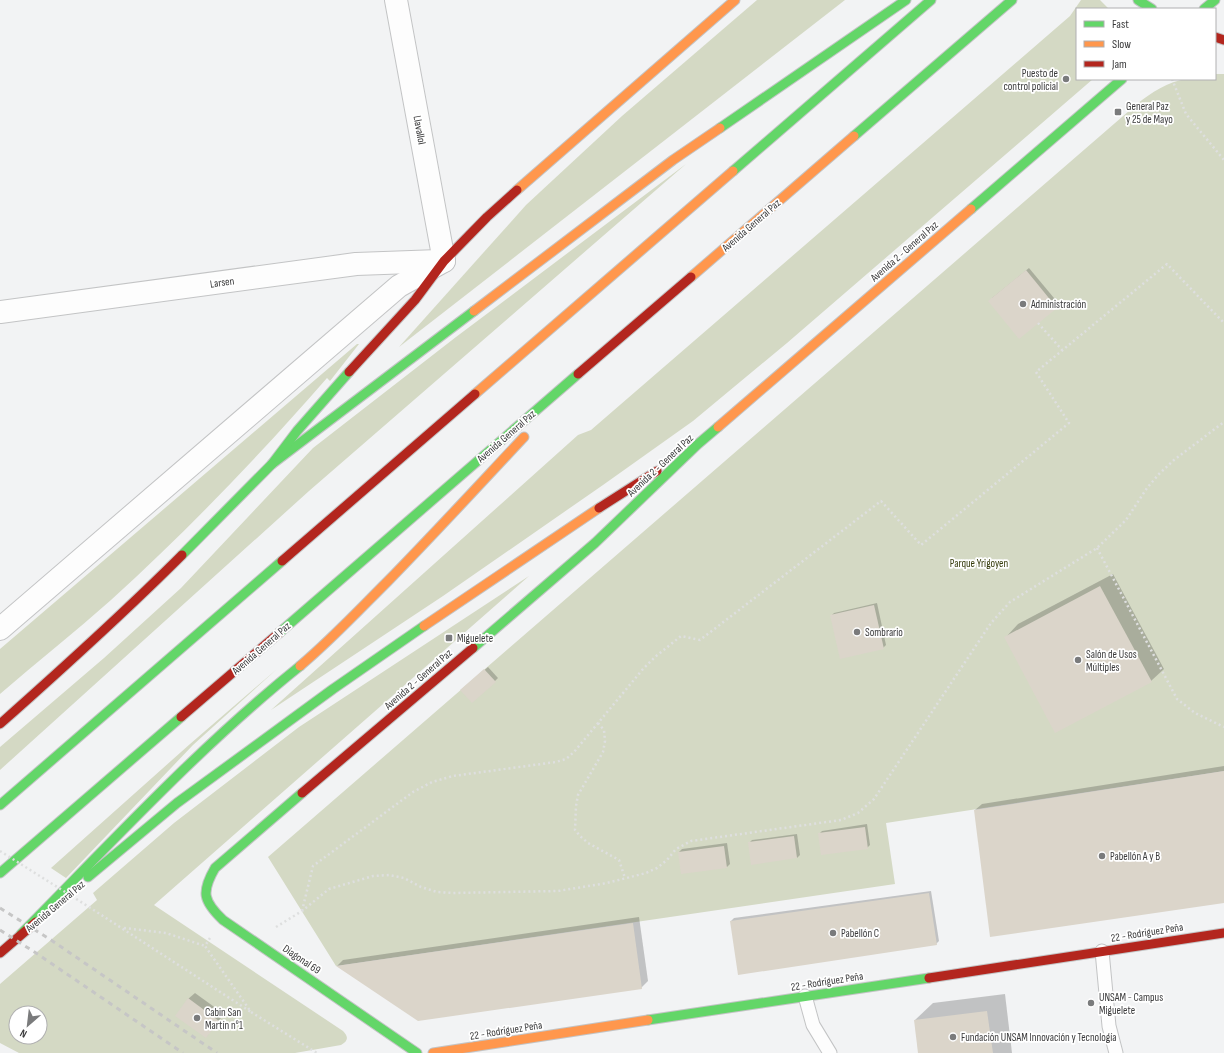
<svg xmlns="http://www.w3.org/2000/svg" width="1224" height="1053" font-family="'Sofia Sans Condensed',sans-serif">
<rect width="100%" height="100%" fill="#f2f3f4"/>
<g fill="#d4d9c4" fill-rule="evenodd">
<path d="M757,0H845L399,347L526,205L622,116Z"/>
<path d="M1081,0H1100L1109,9H1077V79H1093L787,343L693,421L603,485L443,596L271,710L578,435L591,430L1070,16Z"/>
<path d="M1215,74H1224V771L886,823L895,884L336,966L268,857L1137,104C1151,93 1168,81 1187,79C1196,78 1206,79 1215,79Z"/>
<path d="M686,164L309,491L0,770V747L104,658L181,588L313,448L456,337Z"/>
<path d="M357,344H359L330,381L327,378C259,456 188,530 111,600C75,632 37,662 0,694V649Z"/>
<path d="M529,576L154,905L343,1031C349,1037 348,1041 341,1045L295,1053H19L0,1043V984L97,900L93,893L174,823L299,727ZM16,1013H40V1037H16Z"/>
<path d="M277,669L193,745L66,878L51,868L190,744Z"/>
</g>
<g fill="#0003">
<path d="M1029,268L1059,304L1019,337L992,298Z"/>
<path d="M1113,574L1164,669L1151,681L1006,637L1018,624Z"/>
<path d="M877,603L886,645L883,648L831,616L834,613Z"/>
<path d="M488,667L498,678L495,681L465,687Z"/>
<path d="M1224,766V902L975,810L982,804Z"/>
<path d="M867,824L870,845L867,848L819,834L822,831Z"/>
<path d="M797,834L800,855L797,858L749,843L752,840Z"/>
<path d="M727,843L730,864L727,867L679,852L682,849Z"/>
<path d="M931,891L939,941L936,944L731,921L734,918Z"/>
<path d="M639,917L648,981L641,988L419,1020L337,966L343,960Z"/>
<path d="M195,993L224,1014L206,1037L188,999Z"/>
<path d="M1005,994L1012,1053H919L915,1020L933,1003Z"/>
</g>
<g fill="#dbd5ca">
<path d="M1026,270L1057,308L1019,339L988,301Z"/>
<path d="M1100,586L1152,682L1055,733L1004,637Z"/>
<path d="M874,605L884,649L840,659L830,615Z"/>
<path d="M484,669L496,682L472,703L460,690Z"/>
<path d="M1224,771V903L990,937L974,810Z"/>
<path d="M865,827L868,849L821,855L818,833Z"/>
<path d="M794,836L797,858L751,865L748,842Z"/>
<path d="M724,846L727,868L681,874L678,852Z"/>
<path d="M929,893L937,945L738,975L730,921Z"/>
<path d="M633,923L642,989L418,1021L336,966Z"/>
<path d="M188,998L219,1021L206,1038L175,1016Z"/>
<path d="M987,1011L993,1053H918L914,1020Z"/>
</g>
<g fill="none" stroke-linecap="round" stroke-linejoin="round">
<g stroke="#c3c4c5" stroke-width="15">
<g id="lane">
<path d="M1102,951L1109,1026L1116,1053"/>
<path d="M805,996L813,1025L830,1053"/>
</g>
</g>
<g stroke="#c3c4c5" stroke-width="24">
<g id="street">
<path d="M396,0L444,261"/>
<path d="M0,312L356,264L439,261"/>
<path d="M0,629L399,286L444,261"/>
</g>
</g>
<g stroke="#c3c4c5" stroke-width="11">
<g id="fast">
<path d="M1138,0L1152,9"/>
<path d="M1204,9L1215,0"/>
<path d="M720,128L906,0"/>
<path d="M854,136L1012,0"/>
<path d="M733,171L931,0"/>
<path d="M971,209L1122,79"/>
<path d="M272,464L474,311"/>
<path d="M182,555L272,464L297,431L349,372"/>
<path d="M279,633L578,374"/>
<path d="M473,648L595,543L698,444L718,427"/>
<path d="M302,793L215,868C201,892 203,901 223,920L417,1053"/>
<path d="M0,805L282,561"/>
<path d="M0,873L181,717"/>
<path d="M88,877L177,803L333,689L424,626"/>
<path d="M21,934C112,842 199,747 300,666"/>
<path d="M648,1020L929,978"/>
</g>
</g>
<g stroke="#c3c4c5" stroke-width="11">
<g id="slow">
<path d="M517,190L735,0"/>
<path d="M691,277L854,136"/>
<path d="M474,311L673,160L720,128"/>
<path d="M475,394L733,171"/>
<path d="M718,427L971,209"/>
<path d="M424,626L599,508"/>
<path d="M300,666C331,640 359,610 388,581C434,534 479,485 524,437"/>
<path d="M433,1053L648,1020"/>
</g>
</g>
<g stroke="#c3c4c5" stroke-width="11">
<g id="jam">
<path d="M1215,37L1224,40"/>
<path d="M349,372L415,300L444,261L487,217L517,190"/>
<path d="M578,374L691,277"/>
<path d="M599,508L657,471"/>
<path d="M282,561L475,394"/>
<path d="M181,717L279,633"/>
<path d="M0,724C62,669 123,614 182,555"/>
<path d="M302,793L473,648"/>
<path d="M0,953L36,922"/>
<path d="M929,978L1224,933"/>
</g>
</g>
<g stroke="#dedfdf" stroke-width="2.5" stroke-dasharray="2 3" stroke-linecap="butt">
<path d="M1172,79L1186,114L1224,160"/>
<path d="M1038,323L1062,350"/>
<path d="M1097,548L1177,699L1195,713L1224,727"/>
<path d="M598,723L604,730L605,741L603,752L578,795L576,806L575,830L580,836L588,843L619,860L625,878"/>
<path d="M89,907L251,1012"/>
<path d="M302,911L313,866L413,792L432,782L453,776L556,762L566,759L574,752L643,669L655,657L681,636L700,640L881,501L921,545L1069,423L1036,372L1167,264L1224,323"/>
<path d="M276,927L302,911L329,889L373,876L389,875L404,878L421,887L437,892L453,893L558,891L607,883L646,873L657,868L667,860L676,849L691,841L841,820L858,813L874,799L991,623L1010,602L1097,548L1126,520L1147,488L1159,474L1174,460L1224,422"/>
<path d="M124,928L166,933L205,946"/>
<path d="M210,938L205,946L251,1012L317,1053"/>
</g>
<use href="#lane" stroke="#fdfdfd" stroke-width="13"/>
<use href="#street" stroke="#fdfdfd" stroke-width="22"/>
<use href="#fast" stroke="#63d668" stroke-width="9"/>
<use href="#slow" stroke="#ff974d" stroke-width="9"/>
<use href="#jam" stroke="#b3261e" stroke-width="9"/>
<g stroke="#c6c6c6" stroke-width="3" stroke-dasharray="5 5" stroke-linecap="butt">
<path d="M0,908L51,940L217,1053"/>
<path d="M0,930L36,953L183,1053"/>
</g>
<path stroke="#dedfdf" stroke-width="2.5" stroke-dasharray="2 3" stroke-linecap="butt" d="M0,851L89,907"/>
</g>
<g fill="#7a7b7c" stroke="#fff" stroke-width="1.5">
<circle cx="1066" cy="79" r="4"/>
<rect x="1114" y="108" width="8" height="8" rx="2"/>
<circle cx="1023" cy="304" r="4"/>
<circle cx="857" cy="632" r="4"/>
<rect x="445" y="634" width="8" height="8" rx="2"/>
<circle cx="1078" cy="660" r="4"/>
<circle cx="1102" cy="856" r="4"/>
<circle cx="833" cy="933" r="4"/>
<circle cx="1091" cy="1003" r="4"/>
<circle cx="197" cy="1018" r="4"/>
<circle cx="953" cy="1037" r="4"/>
</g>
<g text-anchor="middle" stroke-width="3.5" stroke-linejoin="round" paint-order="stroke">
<g font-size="11" fill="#3a3a3b" stroke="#fff" text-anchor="start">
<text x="1058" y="77" text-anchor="end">Puesto de<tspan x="1058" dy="13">control policial</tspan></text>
<text x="1126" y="110">General Paz<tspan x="1126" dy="13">y 25 de Mayo</tspan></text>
<text x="1031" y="308">Administración</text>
<text x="865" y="636">Sombrario</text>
<text x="457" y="642">Miguelete</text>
<text x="1086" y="658">Salón de Usos<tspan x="1086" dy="13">Múltiples</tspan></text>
<text x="1110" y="860">Pabellón A y B</text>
<text x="841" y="937">Pabellón C</text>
<text x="1099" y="1001">UNSAM - Campus<tspan x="1099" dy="13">Miguelete</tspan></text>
<text x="205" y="1016">Cabin San<tspan x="205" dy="13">Martín n°1</tspan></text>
<text x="961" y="1041">Fundación UNSAM Innovación y Tecnología</text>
</g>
<g font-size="11" fill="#3a3a3b" stroke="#fff">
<text transform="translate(420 130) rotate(80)" y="4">Llavallol</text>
<text transform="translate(751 225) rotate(-41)" y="4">Avenida General Paz</text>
<text transform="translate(904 251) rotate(-41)" y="4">Avenida 2 - General Paz</text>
<text transform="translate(222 282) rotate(-8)" y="4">Larsen</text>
<text transform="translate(506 436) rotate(-41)" y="4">Avenida General Paz</text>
<text transform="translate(660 465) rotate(-43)" y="4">Avenida 2 - General Paz</text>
<text transform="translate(261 648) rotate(-41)" y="4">Avenida General Paz</text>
<text transform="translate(418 679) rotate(-41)" y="4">Avenida 2 - General Paz</text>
<text transform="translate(55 906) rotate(-40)" y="4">Avenida General Paz</text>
<text transform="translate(1147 932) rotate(-9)" y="4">22 - Rodríguez Peña</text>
<text transform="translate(302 959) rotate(34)" y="4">Diagonal 69</text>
<text transform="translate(827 981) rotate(-9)" y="4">22 - Rodríguez Peña</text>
<text transform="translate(506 1030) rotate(-9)" y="4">22 - Rodríguez Peña</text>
</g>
<g font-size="11" fill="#373d0d" stroke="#fff">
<text x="979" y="567">Parque Yrigoyen</text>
</g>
</g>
<rect x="1076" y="8" width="140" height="72" fill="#ffffff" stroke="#b0b0b1"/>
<rect x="1084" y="21" width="20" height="6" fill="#63d668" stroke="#b0b0b1"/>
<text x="1112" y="28" font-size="12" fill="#3a3a3b">Fast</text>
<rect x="1084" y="41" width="20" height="6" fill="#ff974d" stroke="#b0b0b1"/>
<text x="1112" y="48" font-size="12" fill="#3a3a3b">Slow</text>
<rect x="1084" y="61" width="20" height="6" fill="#b3261e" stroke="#b0b0b1"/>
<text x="1112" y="68" font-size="12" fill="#3a3a3b">Jam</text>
<g transform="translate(28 1025) rotate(208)"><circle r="19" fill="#ffffff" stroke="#b0b0b1"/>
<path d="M0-3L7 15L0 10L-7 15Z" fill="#7a7b7c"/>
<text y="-6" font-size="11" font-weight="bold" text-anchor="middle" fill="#3a3a3b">N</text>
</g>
</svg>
